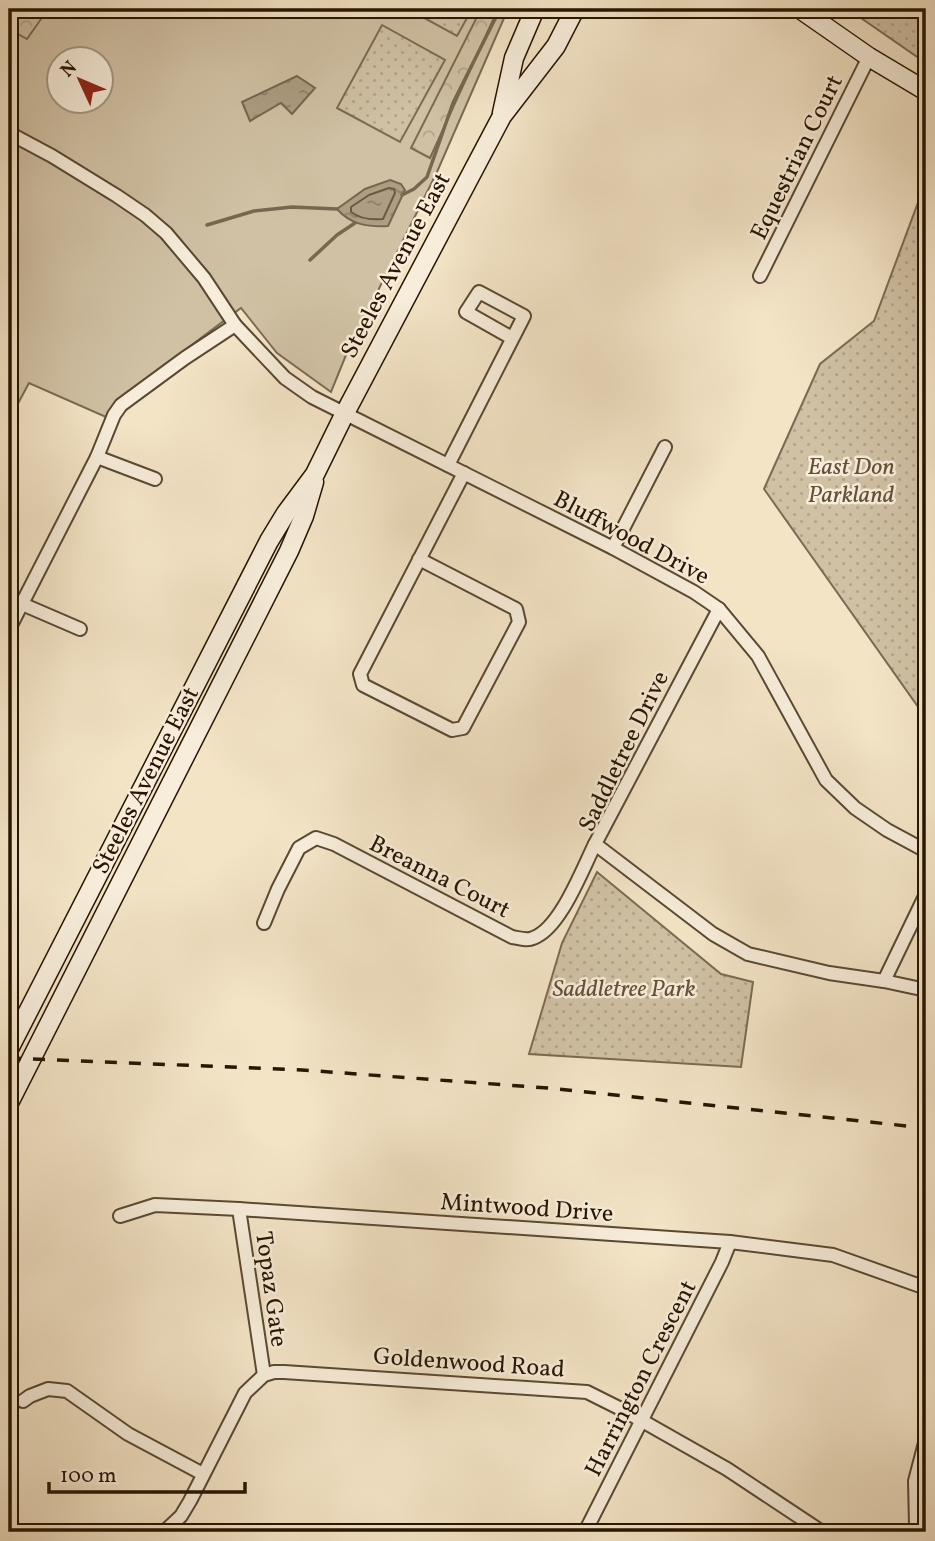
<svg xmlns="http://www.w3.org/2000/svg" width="935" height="1541" font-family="Vollkorn,serif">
<defs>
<pattern id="forest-crowns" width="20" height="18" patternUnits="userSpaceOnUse" patternTransform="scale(1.75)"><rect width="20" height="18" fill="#d0c1a4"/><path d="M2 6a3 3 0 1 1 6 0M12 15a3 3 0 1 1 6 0" fill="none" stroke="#b2a58b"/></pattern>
<pattern id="park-dots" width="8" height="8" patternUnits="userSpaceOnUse" patternTransform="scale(1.75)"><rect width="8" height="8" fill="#d0c1a4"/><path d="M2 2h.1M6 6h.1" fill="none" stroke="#b2a58b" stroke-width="1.8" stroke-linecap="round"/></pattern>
<pattern id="water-ripples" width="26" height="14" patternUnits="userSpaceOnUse" patternTransform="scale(1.75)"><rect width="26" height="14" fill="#ad9e83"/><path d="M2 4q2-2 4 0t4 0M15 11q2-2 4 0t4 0" fill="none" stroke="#8d8069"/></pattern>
</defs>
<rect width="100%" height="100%" fill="#f3e4c6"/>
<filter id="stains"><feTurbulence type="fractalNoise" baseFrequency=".00286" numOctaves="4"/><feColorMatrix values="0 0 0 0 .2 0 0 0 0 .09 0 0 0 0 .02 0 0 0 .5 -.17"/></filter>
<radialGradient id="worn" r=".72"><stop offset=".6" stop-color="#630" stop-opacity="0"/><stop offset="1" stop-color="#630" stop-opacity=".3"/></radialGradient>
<path fill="#d0c1a4" stroke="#7b6b52" stroke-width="2" fill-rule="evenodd" d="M9,9H508L437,172L346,355L331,392L277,353L241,308L120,399L106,417L29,383L9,420ZM60,60H102V102H60Z"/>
<g fill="url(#forest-crowns)" stroke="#7b6b52" stroke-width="2">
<path d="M9,9H48L27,39L9,29Z"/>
<path d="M481,9H498L430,158L411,148Z"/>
</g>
<g fill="url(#park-dots)" stroke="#7b6b52" stroke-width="2">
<path d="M408,9H472L457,36Z"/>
<path d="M848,9H926V63Z"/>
<path d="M382,25L445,60L400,142L337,108Z"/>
<path d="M926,181V718L764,489L820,364L874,321Z"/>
<path d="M597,872L721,974L753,982L741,1067L529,1054L562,943Z"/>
</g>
<g fill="url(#water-ripples)" stroke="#77674f" stroke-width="2">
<path d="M297,76L315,88L292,114L281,103L250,121L242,102Z"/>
<path d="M390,180L401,184L405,190L388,226C368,227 351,225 337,209L365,189Z"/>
</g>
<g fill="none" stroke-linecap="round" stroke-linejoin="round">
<path stroke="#6a5a42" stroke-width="2" d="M389,188L394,189L395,193L383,219C372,220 360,219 351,212V207L369,195Z"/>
<g stroke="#77674f" stroke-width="3.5">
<path d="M402,195L414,189L427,177L453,103L500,9"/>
<path d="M207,225L254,211L292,207L337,209"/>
<path d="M310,260L337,235L355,223"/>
</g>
<g stroke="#594932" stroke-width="16">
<g id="minor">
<path d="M9,133L52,156L117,196L145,215L166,233L204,278L235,325L285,378L312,397L613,548L694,592L719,609L758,656L826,780L855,808L887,830L926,851"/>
<path d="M760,276L869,57"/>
<path d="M97,457L155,479"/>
<path d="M448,465L524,316L479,292L466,312L512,338"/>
<path d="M613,548L665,447"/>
<path d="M419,559L516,609L519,622L463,728L452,730L363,685L360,674C394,607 429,540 464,473"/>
<path d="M22,604L80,629"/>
<path d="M719,609L595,844L713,934L748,954L829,973L884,981L926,990"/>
<path d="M9,629L97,457L114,415L121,405L185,358L235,325"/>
<path d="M264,923L278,889L299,848L316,838L334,844L512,937C519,938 527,941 533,938C560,929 582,870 595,844"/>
<path d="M884,981L926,894"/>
<path d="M239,1209L264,1375"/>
<path d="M120,1216L155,1205L239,1209L730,1242L833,1255L926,1288"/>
<path d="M23,1401L30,1396L48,1389L67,1391L128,1434L203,1474"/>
<path d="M164,1532L181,1516L190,1501L245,1393L264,1375L274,1372H284L587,1392L623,1410L727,1469L822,1532"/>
<path d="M585,1532L722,1262L730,1242"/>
<path d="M915,1532L916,1525L915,1481L926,1439"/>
</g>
</g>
<g stroke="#261500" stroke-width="21">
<g id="secondary">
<path d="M800,9L869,57L926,91"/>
<path d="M502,113L514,58L535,9"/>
<path d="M9,1049L269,541L286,513L315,474L345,413L502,116L556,46L575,9"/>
<path d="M9,1103L289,551L304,516L314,482"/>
</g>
</g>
<use href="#minor" stroke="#f7edda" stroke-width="12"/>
<use href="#secondary" stroke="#f7edda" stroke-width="18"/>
<path stroke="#261500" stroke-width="3.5" stroke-dasharray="12 12" stroke-linecap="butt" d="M9,1058L302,1070L548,1088L926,1128"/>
</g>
<g text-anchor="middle" stroke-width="5" stroke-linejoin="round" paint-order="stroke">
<g font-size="24" fill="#261500" stroke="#f7edda">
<text transform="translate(796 157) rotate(-64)" y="8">Equestrian Court</text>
<text transform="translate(395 265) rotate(-62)" y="8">Steeles Avenue East</text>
<text transform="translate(632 537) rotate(28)" y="8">Bluffwood Drive</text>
<text transform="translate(623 751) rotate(-64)" y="8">Saddletree Drive</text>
<text transform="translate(145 780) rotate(-63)" y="8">Steeles Avenue East</text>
<text transform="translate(440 876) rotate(27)" y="8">Breanna Court</text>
<text transform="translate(527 1207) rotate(4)" y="8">Mintwood Drive</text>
<text transform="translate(272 1289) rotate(82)" y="8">Topaz Gate</text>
<text transform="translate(469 1362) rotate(4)" y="8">Goldenwood Road</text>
<text transform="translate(640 1378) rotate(-63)" y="8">Harrington Crescent</text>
</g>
<g font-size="24" font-style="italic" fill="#625139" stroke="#f7edda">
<text x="851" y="474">East Don<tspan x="851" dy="28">Parkland</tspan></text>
<text x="624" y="996">Saddletree Park</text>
</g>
</g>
<rect width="935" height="1541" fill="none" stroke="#f3e4c6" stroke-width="35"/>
<rect x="10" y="10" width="914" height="1520" fill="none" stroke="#261500" stroke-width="3.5"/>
<rect x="18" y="18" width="900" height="1506" fill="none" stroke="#261500" stroke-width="2"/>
<g transform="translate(80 80) rotate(314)"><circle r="33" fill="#f7edda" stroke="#a39783" stroke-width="2"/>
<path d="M0-5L12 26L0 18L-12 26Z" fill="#8f2418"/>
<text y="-10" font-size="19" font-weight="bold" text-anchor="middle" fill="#261500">N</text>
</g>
<path d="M49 1482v10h196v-10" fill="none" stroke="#261500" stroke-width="3.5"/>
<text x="60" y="1482" font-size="21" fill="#261500" stroke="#f7edda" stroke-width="5" paint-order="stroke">100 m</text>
<rect width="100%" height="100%" filter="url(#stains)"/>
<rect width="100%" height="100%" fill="url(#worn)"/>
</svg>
